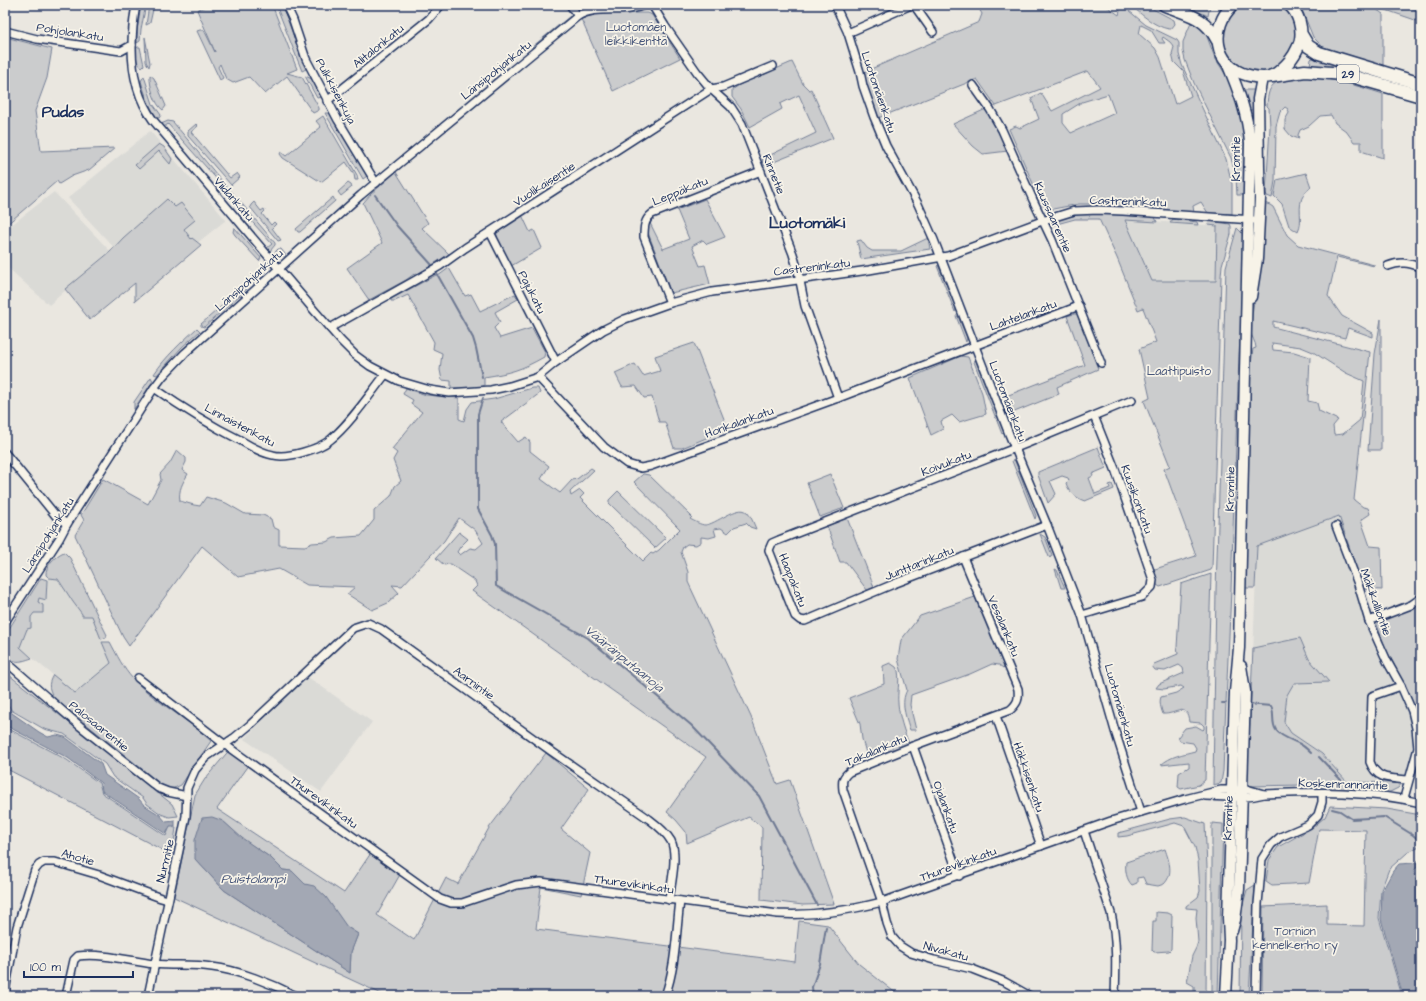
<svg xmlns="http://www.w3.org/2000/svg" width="1426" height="1001" font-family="'Architects Daughter',sans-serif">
<rect width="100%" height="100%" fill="#eae7e0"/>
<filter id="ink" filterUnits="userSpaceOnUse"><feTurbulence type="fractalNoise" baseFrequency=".025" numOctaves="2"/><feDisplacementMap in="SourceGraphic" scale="8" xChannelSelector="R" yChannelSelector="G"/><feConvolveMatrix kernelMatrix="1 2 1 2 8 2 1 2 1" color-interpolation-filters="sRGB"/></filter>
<g filter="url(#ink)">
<g fill="#dadad6">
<path d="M150,131L226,220L147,283L68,198Z"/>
<path d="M54,192L110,251L49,305L5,265V230Z"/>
<path d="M1125,219L1217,226L1216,281H1152Z"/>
<path d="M1339,516L1363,589L1385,647L1404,684L1419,728L1421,747L1408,795L1401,783L1347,782L1322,754L1291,733L1284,722L1287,695L1294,684L1252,683L1257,546Z"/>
<path d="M49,578L58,579L73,602L82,614L92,616L111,663L75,693L20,648L27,628H31V617L34,613L39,598L46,600L47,580Z"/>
<path d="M308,677L372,722L321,792L244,739Z"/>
</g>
<g fill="#cbcccd" stroke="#737e96" fill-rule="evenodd">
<path d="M141,5H146L141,29L140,41L137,43V31Z"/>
<path d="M149,5H154L150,23L146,25Z"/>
<path d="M208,5H272L297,69L287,73L302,77L319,108V110L313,113L287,76L265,94L249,77L233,83L226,79L220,64L218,67L223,78L220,80L197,31L200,30H204L215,52L197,10Z"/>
<path d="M276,5H282L306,69L302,71Z"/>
<path d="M977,5H1105L1119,15L1120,11L1117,5H1122L1146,25L1177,40L1179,43V54L1182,65L1226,159L1232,184V214L1208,213L1201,202L1193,206L1194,213L1093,204H1079L1048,210L1042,204L1009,129L1016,126L1020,128L1039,119L1031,98L1041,93L1052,111L1100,87L1088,71L996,106L977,79L878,118L866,83L864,72L979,22L982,14ZM1141,25L1151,30L1159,43H1165L1162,39L1163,37L1170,42L1174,47L1172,54L1174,62L1183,71L1191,96L1175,104L1160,57L1155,48L1139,34ZM1108,94L1115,113L1071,133L1063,123V114L1082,102Z"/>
<path d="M1131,5H1145L1174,20L1175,24L1171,29C1158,29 1140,14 1131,5Z"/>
<path d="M1196,5H1210L1208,16L1195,10Z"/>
<path d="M1239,5H1280C1320,37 1273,93 1237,63C1230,57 1225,49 1224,40C1222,26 1229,13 1239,5Z"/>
<path d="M1300,5H1370L1383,14V66L1323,47L1313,37Z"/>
<path d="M1377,5H1405L1421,12V22L1383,9Z"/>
<path d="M600,13H648L652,15L680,58L613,91L581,19Z"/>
<path d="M570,16V19L535,48H532V47Z"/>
<path d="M1191,23L1199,27L1206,34L1215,58L1229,80L1237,97L1246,138L1245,194L1243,195H1237L1236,177L1231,158L1194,83L1185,60L1183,51V42Z"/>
<path d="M5,37L52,49L47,78L35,111L41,151L115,148L89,170L72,176L59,184L57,181L5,226Z"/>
<path d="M145,37L150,63L149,67L146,62Z"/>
<path d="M138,47H140L144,65L142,67C135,63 136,55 136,48Z"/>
<path d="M1312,58L1320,60L1365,73L1338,67L1310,66L1311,59Z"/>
<path d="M792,62L803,84L809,90L811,89L833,138L764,166L762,159L816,133L799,95L780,104L782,109L750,127L741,109L732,97V90L739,85Z"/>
<path d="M150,75L154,78L166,106L163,110C155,105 149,85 150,75Z"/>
<path d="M144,76L153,104L161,115L159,118H157C149,106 145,94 141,81Z"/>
<path d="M305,76L312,79L321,97L317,98Z"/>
<path d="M1300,77C1329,77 1355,85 1383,94V158L1361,151V142H1354L1346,131L1335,123L1331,115L1320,116L1309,126L1300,130L1298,135L1299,139L1291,136L1285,129V120L1289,113L1288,109L1285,107L1280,112L1276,126L1275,181L1272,198L1267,196L1266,193L1270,127L1269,108L1267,106C1268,80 1277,81 1300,77Z"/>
<path d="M1242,90H1255L1253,110H1249Z"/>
<path d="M986,109L999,130L1008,151L983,154L973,146L953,124Z"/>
<path d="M325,113H331L367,176L363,179Z"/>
<path d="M323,116L357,175L358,180H355L354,174L346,162L321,182L283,158L280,154L281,152L286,156L321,127L316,121Z"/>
<path d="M168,121L173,122L227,187L222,191L218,190L222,185L168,124L164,127L161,124Z"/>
<path d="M196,124L198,126L191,132L230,178L237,173L240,177L231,185L188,136V131Z"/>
<path d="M159,144L164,147L172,159L170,164L159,151L139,169L135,165Z"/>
<path d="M396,172L428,223L422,228L449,254L415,276L414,274L406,280L369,300L347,268L382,243L363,203L371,194Z"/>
<path d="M1306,173L1311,187C1309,189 1305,192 1304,194C1296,206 1304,221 1298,232L1289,226L1282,204L1274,196L1277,180Z"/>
<path d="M348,183L351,185L352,187L341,196L338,192Z"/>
<path d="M230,191H231L275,243V245L270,251L267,248L272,244L227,194Z"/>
<path d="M333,197L335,201L300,232H298L296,229Z"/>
<path d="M167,199L175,207L181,203L195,220L184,229L191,239L192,238L201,245L135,301V283L90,320L65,289L110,252L123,238Z"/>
<path d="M705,199L725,237L707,244L703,240L692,246L700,266L705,265L710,284L671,293L647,230L648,226L650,223L663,249L689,239L677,210Z"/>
<path d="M254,202L261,211L264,209L265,211L262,214L271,225L274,222L276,224L272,228L281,240L278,241L250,207L251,205Z"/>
<path d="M1264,203L1270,205L1273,207L1287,235L1298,245L1374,265V266L1337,257L1328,296L1342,316L1373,333V337L1348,328L1345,338L1273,321V327L1370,352L1354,500L1363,507L1368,508L1370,514L1361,520L1370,546L1381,547L1382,590L1363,589L1339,516L1257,546L1255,588H1244L1251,364L1253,349L1256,348C1256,342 1251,337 1251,331C1251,306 1259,283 1261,260C1263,241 1263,222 1264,203ZM1272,343L1301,347L1313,352L1346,373L1364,381L1360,420L1343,434L1334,435L1333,426L1338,420L1319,411L1317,403L1308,401L1310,357L1294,352L1273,350Z"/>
<path d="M1087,213L1155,217L1157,222L1125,220L1152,281H1216L1217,226L1208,225L1209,221L1230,224L1231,226V234L1222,265L1221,276L1212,568L1211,570L1160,587L1157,585L1154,568L1155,569L1196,556L1164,469L1170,466L1144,401L1150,398L1139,349L1156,342L1143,308L1138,310L1117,258L1099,219H1075L1053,225L1052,223L1057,219Z"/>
<path d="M522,215L530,232L534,230L542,248L511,266C506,256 495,242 497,230Z"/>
<path d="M1173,219L1197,222L1198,225L1170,223Z"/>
<path d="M234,228H235L261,258L259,261L235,235L233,232Z"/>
<path d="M1237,228L1242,233L1243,239L1242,309L1239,354L1231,590L1223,771L1221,783L1213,785L1216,590L1226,267Z"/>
<path d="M928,238L930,249L861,259L857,241L861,240L867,248L872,251H901Z"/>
<path d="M278,249H281L285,254V256L278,257L273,254Z"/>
<path d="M263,265H265C267,275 259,279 252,285L250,282L257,276Z"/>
<path d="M938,265L955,304L956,310L955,312L937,266Z"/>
<path d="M449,268L465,296L471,294L480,311L515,294L518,299L495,312L500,322L494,328L500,338L532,328L545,352L544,357C521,370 510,373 484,377V386L470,388H451V381L442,380L440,370L442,353L433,349L434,342L408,295L395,301H391V299L436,275L438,276Z"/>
<path d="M246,285L248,288L204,327L201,326V324Z"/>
<path d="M1074,314H1078L1098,369L1057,387L1059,394L1007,415L1001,398L1085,365L1067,316Z"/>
<path d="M956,316H958L967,338L966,342Z"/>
<path d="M1381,319V450H1368L1375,354Z"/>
<path d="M197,328L200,331L182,347L157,375L154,374C166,356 182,342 197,328Z"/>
<path d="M694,343L728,429L682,448H674L665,422H659L652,397L644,398L636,386L622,387L615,373L635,364L643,376L660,371L655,356Z"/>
<path d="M961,356L968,357L982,393L986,414L959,422L952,415L941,421L943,429L931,435L910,378Z"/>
<path d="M975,360L976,361L1004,432L1002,434L974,362Z"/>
<path d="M151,377L153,381L134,409V402Z"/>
<path d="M406,388L426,395L459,398V419L464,421L467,409L472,402L494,399L532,388H538L540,393L501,422L518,442L526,437L530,442V451L549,466L541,479L560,493L572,480L577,479L591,468L594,470C586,478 578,484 570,492L571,496L580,490L584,494L580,498L643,561L651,553L653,554L659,550L680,529L634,482L643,474L649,475L692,517L690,519C694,521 701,525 705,525C715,525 738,504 747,512C751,516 754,524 756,529L750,527L746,523L734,527L728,533L721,528L714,529L716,536L709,538L701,537V542L696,545L687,544L683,547L681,552L688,572V582L751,717L777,784L790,780L834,904L803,905L761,900L762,827L749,817L687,843L686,832L676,820L667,812L706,757L472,591L477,586L475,581L450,564L444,565L436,558L459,532L468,539L460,547L457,552L460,555L470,548L476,549L483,543L475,530L459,518L444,541L402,586L392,585L399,593L388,603L372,610L347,594L355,587L307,585L279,569L238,577L202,546L129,646L123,637L75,535L84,520L81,515L103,479L148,504L161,480L160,474L170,463L177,450L186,458V462L182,470L188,474C183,482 178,490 180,501L194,505L200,506L206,497L226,503L245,514L263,515L271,519L273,527L279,530V545L305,546L312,543L326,542L334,538L361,536L374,520V511L391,496L395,486L401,481L393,460L397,453L392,449L422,412L411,404L413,400L403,394Z"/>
<path d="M1098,447L1106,468L1092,474L1093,476L1089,478L1095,494L1110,488L1109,485L1112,484L1114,489L1085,501C1077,499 1068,491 1066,483L1069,480L1068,478L1062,476L1050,481L1056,494L1048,503L1038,475V472Z"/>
<path d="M1013,459L1015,461L1036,516L1035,519L1012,461Z"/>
<path d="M830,474L844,508L820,517L807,483Z"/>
<path d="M618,491L666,538L655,548L609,503V500Z"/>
<path d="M847,518L874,587L867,590L846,562H840L827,526Z"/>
<path d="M1040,534L1045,537L1052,555L1050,558L1049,557Z"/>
<path d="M64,552L70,558L103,627L107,635L106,638L101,639L92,616H82V614L73,602L58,579L49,578L46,575C45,566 56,555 64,552Z"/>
<path d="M1055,569L1057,570L1065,588H1061Z"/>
<path d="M1211,574L1205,780L1199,785L1181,789L1178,787L1179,773L1189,767V762L1161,765C1170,756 1184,754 1195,751L1196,748L1193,743L1180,741L1178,737L1185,728L1196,726L1203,730L1204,729V726L1201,723L1189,722C1187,701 1176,715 1163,714C1161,709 1159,702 1161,697L1176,693L1184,688L1181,686L1164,689L1156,688L1159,684L1184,673L1183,668L1179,665L1165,671L1155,670L1152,666L1154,664L1178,654L1177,647L1181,584Z"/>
<path d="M41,578L47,580L46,600L39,598L38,602L43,605V613H34L31,617V628L27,629L20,647L32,658C20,662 15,664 5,655V635Z"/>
<path d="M975,597L1005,665L1003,668L999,665L992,664L970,674L911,695L910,705L916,730H910C906,717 900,703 907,690L898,659L901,640L920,616Z"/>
<path d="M1421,599V727L1419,728L1404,684L1385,647L1376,622Z"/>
<path d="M1300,638L1309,659L1329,682L1294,683L1287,695L1284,722L1291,733L1322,754L1347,782L1402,783L1398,788L1390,792L1317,788L1306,785L1247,786L1253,648Z"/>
<path d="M102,642H110C117,655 123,668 133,679C156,703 187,718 211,741L181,785C173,789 169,790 162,785L55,699C49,690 47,685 53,675L75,693L111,663Z"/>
<path d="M890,663L896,667L898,671C900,682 897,693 898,703C899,717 904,731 909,744L892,750V745L866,753L862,739L860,724L849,698L884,684L883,666Z"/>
<path d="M5,675H9L172,804L178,816L169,817L161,814L147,804L143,798L113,777L105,764L64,734L44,729L11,710L5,697Z"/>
<path d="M5,727L67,760L99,783L102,793L166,836L170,827L176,828L172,855L5,768Z"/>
<path d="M231,748L251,761L217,809L344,893L373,850L402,871L377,915L414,940L446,878L458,884L489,828L546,753L589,789L561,829L590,853L581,895L541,887L536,929L795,962L799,921L828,925L859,964L893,991L910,996H386L174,897L195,795L205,779ZM223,821L241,838L271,858L283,870L292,871C296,877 301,883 308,886L347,927L358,934L351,952L350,973L224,890L195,859Z"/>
<path d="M1330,806L1387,809L1421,815V845L1407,853L1389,869L1381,890L1379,918L1402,996H1262L1263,907L1327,904V925L1364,926L1366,830L1319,829L1309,883L1272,885L1266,881L1269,860L1278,847L1312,828L1325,817Z"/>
<path d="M1185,817L1205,824L1207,867L1206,996H1194V986L1187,982L1192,956L1196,948L1198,942L1196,918L1197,909L1186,908V906L1198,897L1200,891L1198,860L1195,847L1184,826L1175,823L1127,836L1118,837V833L1170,819Z"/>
<path d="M1212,823L1223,824L1218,996H1212Z"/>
<path d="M1165,849C1169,861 1174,874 1164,884L1158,886L1146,884L1143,877L1137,878V883L1132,885C1126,879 1125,870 1126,862Z"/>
<path d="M1255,885L1249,996H1240L1241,911L1247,890Z"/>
<path d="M1156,912L1168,913L1172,915L1171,949L1169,951L1154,952L1152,950L1153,921H1156Z"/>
</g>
<g fill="#a3a8b4" stroke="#6d7892">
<path d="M5,703L9,711L39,732L48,737L57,735L65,737L101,764L105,775L139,799L144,805L160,815L166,822L175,821V826H170L166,834L102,791L101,783L68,758L5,725Z"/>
<path d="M212,817L223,821L242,838L271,858L283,870L292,871L305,884L314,886L326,897L347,927L358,934L351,952L350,973L224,890L195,859V840L202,818Z"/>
<path d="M1421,859V864L1414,870L1416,879L1421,884V996H1403L1381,919L1382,891L1393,871L1399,864L1414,863Z"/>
</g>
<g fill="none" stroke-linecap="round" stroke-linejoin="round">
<g stroke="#6d7892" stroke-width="2">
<path d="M375,195L397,226L432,265L473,338L476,348L482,377"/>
<path d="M483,398L478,414V509L492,535L495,544L496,586L588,638L691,725L759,796L817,905"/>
<path d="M1222,703H1226"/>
<path d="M1248,704L1271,706C1275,713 1271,723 1276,730C1280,736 1291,740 1298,743C1303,745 1307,749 1311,753"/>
<path d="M1319,757L1341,780"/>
<path d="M1332,809L1340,811L1352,819L1384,817L1413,835L1421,842"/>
<path d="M813,996L812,987L820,964L826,927"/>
</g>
<g stroke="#1b2f5e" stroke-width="10">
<g id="minor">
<path d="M136,5C129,44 129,87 153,120L313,309L341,341L355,355L370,366L399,381L430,390L449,393L491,390L510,386L538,377L556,362L603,330L625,319L670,303L712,292L869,270L948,256L1042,221L1074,211L1099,210L1123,211L1253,220"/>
<path d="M286,5L293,20L306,59L338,120L376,183"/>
<path d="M570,5L578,16"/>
<path d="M652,5L665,26L697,72L711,89L731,107L742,124L793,254L798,271L805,306L838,398"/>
<path d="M835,5L848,33L860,72L863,86L874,117L886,146L918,204L934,240L1009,434L1047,525L1082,615L1115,731L1141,812"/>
<path d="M914,5L933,32"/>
<path d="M5,31L37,39L121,51L132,45"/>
<path d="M848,33L911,5"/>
<path d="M973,85L990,109L1002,130L1033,200L1052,240L1101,363"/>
<path d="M327,101L429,19L441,5"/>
<path d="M490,232L556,362"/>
<path d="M1388,266C1401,261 1408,263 1421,267"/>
<path d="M670,303L644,237C644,228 644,220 652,214L761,171"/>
<path d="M330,328L414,281L440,266L465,248L711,89L723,87L773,66"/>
<path d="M538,377L604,447L627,464L641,468L651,466L838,398L1079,306"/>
<path d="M154,388C181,407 210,425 240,440C250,446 261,453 273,455C287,459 319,449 330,440C349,425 370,394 385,375"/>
<path d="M5,453L56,516L67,524"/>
<path d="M1047,525L896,583L805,621L800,620L795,616L769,550L772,543L779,540L1028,443L1132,400"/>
<path d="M1336,526L1358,584L1369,621L1387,661L1401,686L1412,711L1416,728L1418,748L1404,798"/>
<path d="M963,557L1018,689C1019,699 1018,703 1010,710L913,746L849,772C842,778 842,781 843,790L882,902L887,923L892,937L900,946L911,953L934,960L972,969L1005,982L1030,996"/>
<path d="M1082,615L1142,597L1152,587L1153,580L1115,469L1094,416"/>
<path d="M1369,621L1411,605L1421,598"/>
<path d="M5,622L59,539L67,524L154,388L163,376L185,353L361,195L578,16C598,4 623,15 644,5"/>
<path d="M5,661L80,726L158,788L168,792L187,796"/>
<path d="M138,678L224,744L440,899L451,903H462L516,885L541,882L778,914C814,916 847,911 882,902L1111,821L1185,799L1221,790H1250L1264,794"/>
<path d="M1401,686L1372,696L1370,762C1377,781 1392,778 1408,780"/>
<path d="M996,716L1041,846"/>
<path d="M913,746L959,876"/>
<path d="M1205,796C1226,796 1242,800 1264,794C1317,792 1369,790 1421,803"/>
<path d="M1084,831L1111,913C1117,940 1116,968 1115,996"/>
<path d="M5,991L17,927L35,870L39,865L44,862H55L99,875L161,898L168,900"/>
<path d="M66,996L74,960L78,956C104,953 129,961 154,964C173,966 193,964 212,967C238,970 273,984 296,996"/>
<path d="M148,996L181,841L186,816L187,788L195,770L206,757L234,738L251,724L353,628L368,623L381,629L551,751L649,819C657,825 666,832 671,841C678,855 671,884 669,900"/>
<path d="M665,996C676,966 676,932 680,901"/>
<path d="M1256,996L1258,904L1262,859L1271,845L1280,837L1308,825L1318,815L1322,802V793"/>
</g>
</g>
<g stroke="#1b2f5e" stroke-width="13">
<g id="secondary">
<path d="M1251,297L1257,259L1260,199L1259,168L1258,99L1262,78"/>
<path d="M1232,931L1235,920L1239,889L1245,691L1241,666"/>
<path d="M1226,996L1229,940L1228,918L1235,692L1239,648L1250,143C1248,115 1238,89 1227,63"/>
</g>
</g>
<g stroke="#1b2f5e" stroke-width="14">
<g id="trunk">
<path d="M1164,5C1188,15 1205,16 1217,40"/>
<path d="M1233,5C1209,27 1214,66 1247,75C1255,77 1264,79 1272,76C1277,74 1282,69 1286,65C1293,58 1297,51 1300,42C1303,30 1299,13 1289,5"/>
</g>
</g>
<g stroke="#1b2f5e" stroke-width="15">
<g id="motorway">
<path d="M1302,36L1308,46L1319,53L1421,84"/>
<path d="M1272,76L1305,71L1344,74L1421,96"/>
</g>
</g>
<use href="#minor" stroke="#f7f3e8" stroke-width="7"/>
<use href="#secondary" stroke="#f7f3e8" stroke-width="10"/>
<use href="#trunk" stroke="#f7f3e8" stroke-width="11"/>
<use href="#motorway" stroke="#f7f3e8" stroke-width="12"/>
</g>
</g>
<g text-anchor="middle" stroke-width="3.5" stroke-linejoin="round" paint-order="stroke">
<rect fill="#f7f3e8" stroke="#5d6a87" stroke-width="1" x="1337" y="65" width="22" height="18" rx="3"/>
<g font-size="11" font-weight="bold" fill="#1b2f5e">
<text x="1348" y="78">29</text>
</g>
<g font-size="12" fill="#47567a" stroke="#f7f3e8">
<text x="636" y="31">Luotomäen<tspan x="636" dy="14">leikkikenttä</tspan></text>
<text x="1179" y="375">Laattipuisto</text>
<text x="1295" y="935">Tornion<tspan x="1295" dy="14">kennelkerho ry</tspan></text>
</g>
<g font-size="12" fill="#1b2f5e" stroke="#f7f3e8">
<text transform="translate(70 32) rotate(9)" y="4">Pohjolankatu</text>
<text transform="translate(378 46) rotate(-39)" y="4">Alitalonkatu</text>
<text transform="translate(496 70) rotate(-39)" y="4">Länsipohjankatu</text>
<text transform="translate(336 91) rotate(62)" y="4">Pulkkisenkuja</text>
<text transform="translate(879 92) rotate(71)" y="4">Luotomäenkatu</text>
<text transform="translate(1236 159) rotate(-90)" y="4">Kromitie</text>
<text transform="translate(774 174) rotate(68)" y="4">Rinnetie</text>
<text transform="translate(544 184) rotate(-33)" y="4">Vuolikaisentie</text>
<text transform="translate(680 191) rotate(-22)" y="4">Leppäkatu</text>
<text transform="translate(234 199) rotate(49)" y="4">Viidankatu</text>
<text transform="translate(1128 201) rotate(2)" y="4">Castreninkatu</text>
<text transform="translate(1053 217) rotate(66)" y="4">Kuussaarentie</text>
<text transform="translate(812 267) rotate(-7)" y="4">Castreninkatu</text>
<text transform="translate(249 280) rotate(-42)" y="4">Länsipohjankatu</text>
<text transform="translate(532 292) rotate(63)" y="4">Pajukatu</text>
<text transform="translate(1023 315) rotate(-20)" y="4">Lahtelankatu</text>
<text transform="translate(1008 401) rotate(69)" y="4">Luotomäenkatu</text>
<text transform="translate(739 422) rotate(-20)" y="4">Honkalankatu</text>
<text transform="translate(240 425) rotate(28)" y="4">Linnaistenkatu</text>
<text transform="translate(946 463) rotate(-21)" y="4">Koivukatu</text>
<text transform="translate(1230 489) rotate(-89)" y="4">Kromitie</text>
<text transform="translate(1137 499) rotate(70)" y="4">Kuusikonkatu</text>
<text transform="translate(48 535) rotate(-58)" y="4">Länsipohjankatu</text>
<text transform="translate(919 563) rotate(-22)" y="4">Junttarinkatu</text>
<text transform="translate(793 580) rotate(68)" y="4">Haapakatu</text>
<text transform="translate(1376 602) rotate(70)" y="4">Mäkikalliontie</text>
<text transform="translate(1004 626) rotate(67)" y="4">Vesalankatu</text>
<text transform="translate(474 683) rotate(36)" y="4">Aarnintie</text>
<text transform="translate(1120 705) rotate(74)" y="4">Luotomäenkatu</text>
<text transform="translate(99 726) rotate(39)" y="4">Palosaarentie</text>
<text transform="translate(876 750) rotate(-23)" y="4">Takalankatu</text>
<text transform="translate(1029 777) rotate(71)" y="4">Häkkisenkatu</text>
<text transform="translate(1343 784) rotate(2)" y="4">Koskenrannantie</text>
<text transform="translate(324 802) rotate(36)" y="4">Thurevikinkatu</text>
<text transform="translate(946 807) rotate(70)" y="4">Ojalankatu</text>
<text transform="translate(1228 818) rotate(-88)" y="4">Kromitie</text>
<text transform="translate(78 857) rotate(16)" y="4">Ahotie</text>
<text transform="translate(165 861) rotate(-77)" y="4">Nurmitie</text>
<text transform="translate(958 864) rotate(-20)" y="4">Thurevikinkatu</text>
<text transform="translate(634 884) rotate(8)" y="4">Thurevikinkatu</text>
<text transform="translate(946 951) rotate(15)" y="4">Nivakatu</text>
</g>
<g font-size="13" font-style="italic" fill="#445378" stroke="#f7f3e8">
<text transform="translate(625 658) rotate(39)" y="5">Vääränputaanoja</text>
<text x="253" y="883">Puistolampi</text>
</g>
<g font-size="16" font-weight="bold" fill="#1b2f5e" stroke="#f7f3e8">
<text x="63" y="117">Pudas</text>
<text x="807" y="228">Luotomäki</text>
</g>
</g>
<rect width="1426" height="1001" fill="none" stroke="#f7f3e8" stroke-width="20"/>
<rect x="10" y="10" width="1406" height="981" fill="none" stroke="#1b2f5e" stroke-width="1.5" filter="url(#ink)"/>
<path d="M24 971v6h109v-6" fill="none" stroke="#1b2f5e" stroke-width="2"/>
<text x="30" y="971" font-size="12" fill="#1b2f5e" stroke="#f7f3e8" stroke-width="3" paint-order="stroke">100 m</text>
</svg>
